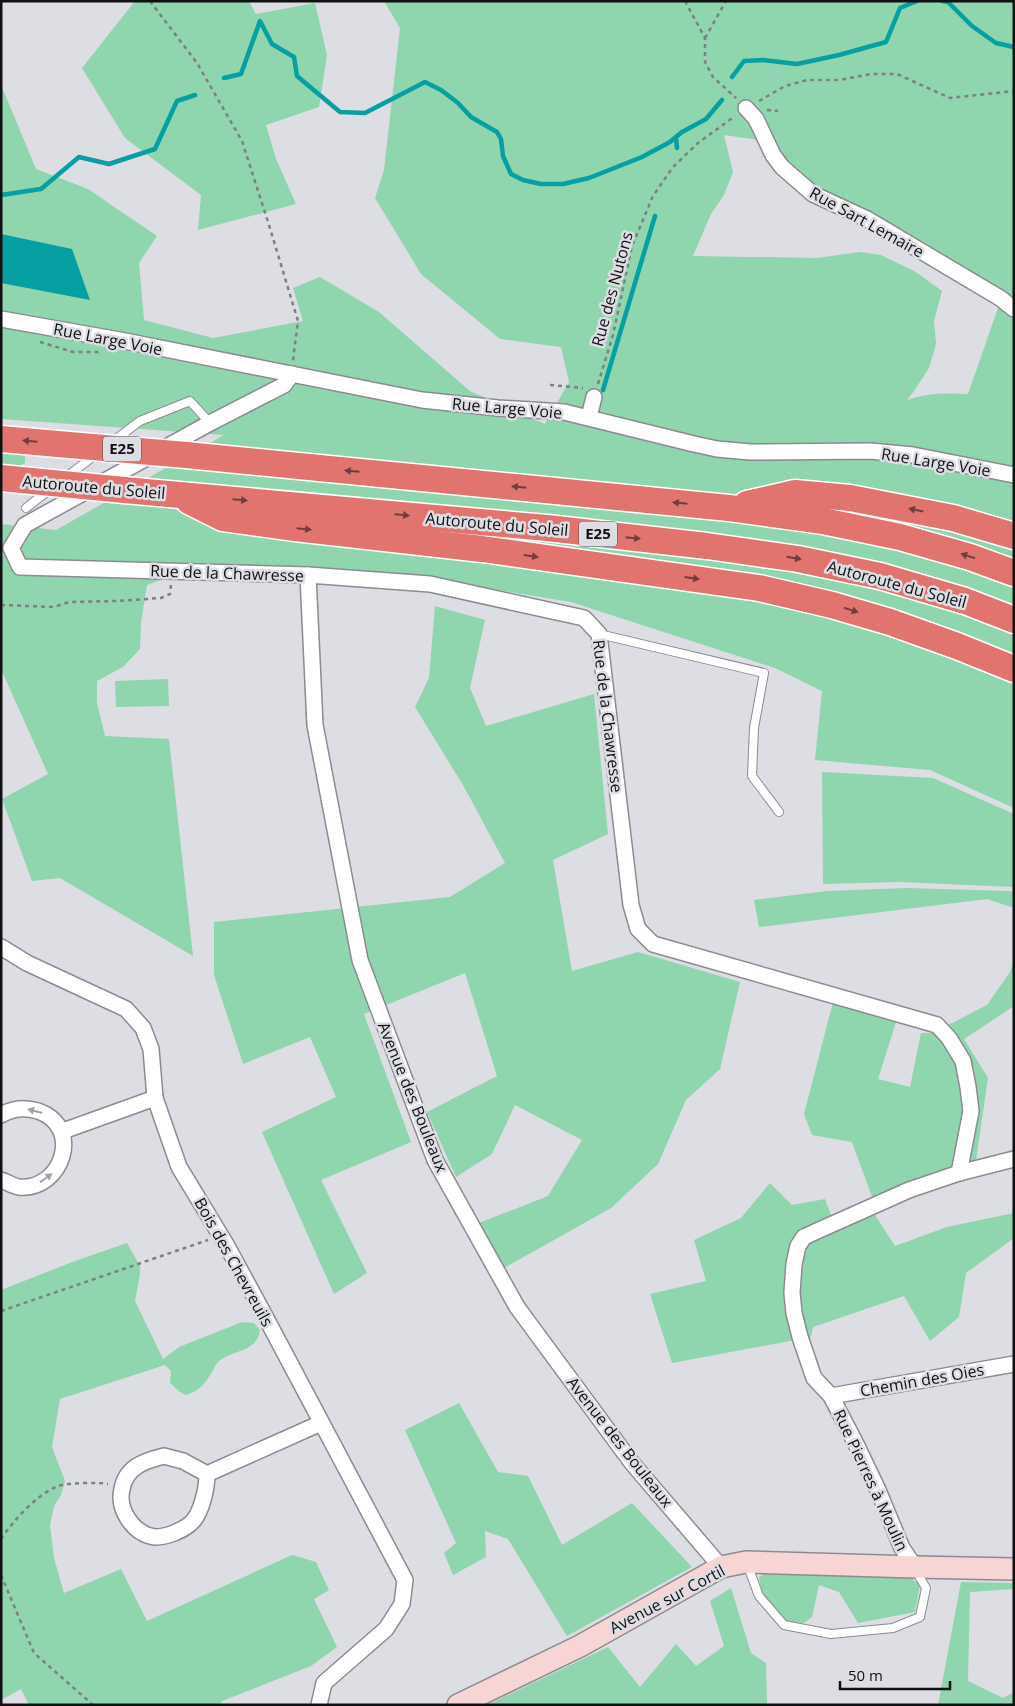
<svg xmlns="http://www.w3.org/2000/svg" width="1015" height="1706" font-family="'Open Sans',sans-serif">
<rect width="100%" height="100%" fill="#dddde4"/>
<g fill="#8fd5ae">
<path d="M135,1H249L256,14L315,3L327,55L319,107L266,125L276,159L296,204L198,230L201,195L125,138L82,68Z"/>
<path d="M384,1H1014V307L833,200L799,177L770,135L759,140L724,135L733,172L724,195L711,214L693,256L817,258L860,252L881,255L916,272L942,291L934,321L936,344L929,368L914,391L907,400C927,393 946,393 968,394L999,305L1014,316V471L879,457L941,465L1014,479V808L930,770L815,760L822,691L775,668L571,602L424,578L207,563L147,585L141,623L140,649L123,667L97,681V703L105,736L169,739L193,956L60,878L32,881L2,799L48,774L1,669V524L56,530L224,435L1,419V85L36,169L88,189L157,236L139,263L144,320L213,338L303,321L293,288L320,277L379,312L470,391L545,424L569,382L561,347L500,339L421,274L375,198L384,170L400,28Z"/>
<path d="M1,449L25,451V463L12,470L1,469Z"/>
<path d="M435,606L485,620L470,688L486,726L594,694L608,834L553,860L572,971L638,952L740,982L720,1069L686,1100L658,1164L611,1208L504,1268L479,1223L548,1196L582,1140L515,1105L492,1154L456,1177L427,1112L497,1076L465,973L364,1014L411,1142L321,1180L367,1273L334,1294L262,1132L336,1097L310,1037L243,1064L214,975V922L450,897L505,863L463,785L415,707L429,678Z"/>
<path d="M168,679L169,706L116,707L115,681Z"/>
<path d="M822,772L933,778L1014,814V887L899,882L823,884Z"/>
<path d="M907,888L1009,891L1014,892V908L987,899L759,927L754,900L827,891Z"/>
<path d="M1014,959V1006L964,1039L988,1078L976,1160L872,1197L852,1142L812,1135L804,1114L833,1002L897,1019L878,1079L910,1087L921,1033H933L987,1005L1010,972Z"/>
<path d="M770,1183L792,1205L825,1199L837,1231L875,1215L895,1246L947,1227L1014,1213V1238L966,1273L959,1317L930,1341L904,1296L813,1327L811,1337L672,1363L650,1294L706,1281L694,1240L741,1218Z"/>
<path d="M127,1243L140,1266V1274L135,1301L163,1359L179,1347L242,1322L254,1323L260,1330C257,1353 232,1349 218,1362C215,1365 214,1369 212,1372C204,1385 200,1390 186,1395L180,1392L170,1383L171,1371L165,1365L60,1399L52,1447L65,1481L61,1495L54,1506L50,1525L54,1558L64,1593L121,1569L147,1621L292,1555L316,1562L329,1590L314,1599L337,1647L311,1666L222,1701L219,1705H29L21,1689L1,1700V1290L75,1261Z"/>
<path d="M459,1403L498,1472L528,1476L562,1545L632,1503L692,1567L567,1636L508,1539L485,1531L486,1557L453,1575L444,1553L456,1543L405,1430Z"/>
<path d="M770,1571L874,1575L911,1578L920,1585L915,1612L858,1623L839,1592L819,1585L812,1617L804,1623L785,1622L761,1591L759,1577Z"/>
<path d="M961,1582L1014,1583V1589L970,1592L968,1681L1003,1698L1014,1692V1705H938Z"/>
<path d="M731,1588L751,1653L766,1663L767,1705H487L608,1647L640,1687L676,1644L696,1666L724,1646L710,1601Z"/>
</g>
<path fill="#069fa2" d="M1,234L72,249L90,300L1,283Z"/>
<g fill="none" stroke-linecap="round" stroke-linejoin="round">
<g stroke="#069fa2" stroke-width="4.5">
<path d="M942,1L948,2L972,26L996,43L1014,47"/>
<path d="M732,77L744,61L763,60L797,64L839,55L886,42L900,8L917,1"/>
<path d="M224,78L241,74L260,21L272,44L294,57L297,76L340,112L365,113L425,82L441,90L458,103L471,117L497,132L501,139L503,156L511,174L523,180L541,184H563L589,178L642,157L670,142L682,132L706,119L722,100"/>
<path d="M676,138L677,148"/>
<path d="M1,195L41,189L79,157L109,164L155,149L177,101L195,95"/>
<path d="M603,390L655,216"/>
</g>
<g stroke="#8b8b91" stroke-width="10">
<g id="lane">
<path d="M112,442L140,421L190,401L210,423"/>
<path d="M65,478L95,455"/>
<path d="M26,508L49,490"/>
<path d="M599,634L764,673L754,728L752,776L779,812"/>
<path d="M747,1564L759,1596L784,1625L831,1634L893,1628L920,1617L926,1588L915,1569"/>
</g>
</g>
<g stroke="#8b8b91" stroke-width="18">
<g id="street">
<path d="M746,108L756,119L773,155L782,167L813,194L867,219L1000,298L1014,309"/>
<path d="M1,319L125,341L422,400L498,408L564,412L694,444L717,449L750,452L870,451L913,455L1014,475"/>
<path d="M292,374L284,385L210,423L25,525L11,548L20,567L308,575L430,584L584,618L599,634L631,905L638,929L653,944L937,1025L949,1038L963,1061L968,1087L971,1111L959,1173"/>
<path d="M589,417L594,397"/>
<path d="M308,575L315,725L360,960L435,1160L517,1307L632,1463L721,1567"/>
<path d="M1,947L27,963L126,1009L143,1028L151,1049L155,1098L179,1167L227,1246L265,1316L405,1580L402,1604L386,1629L324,1683L319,1705"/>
<path d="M1,1115C13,1108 25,1107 38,1111C84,1127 62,1191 19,1187C13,1186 7,1182 1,1180"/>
<path d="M63,1131L155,1098"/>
<path d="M831,1396L1014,1364"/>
<path d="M164,1456L183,1461L207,1474C207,1487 202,1511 193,1521C188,1527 181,1530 174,1533C169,1535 161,1537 155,1537C133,1534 117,1509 122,1489C126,1467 144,1461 164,1456Z"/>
<path d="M207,1474L321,1423"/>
<path d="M915,1567L902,1548L878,1490L856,1444L831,1396L814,1378L800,1337L794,1313L792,1293L794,1264L798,1246L804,1237L817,1231L909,1190L959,1173L1014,1159"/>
</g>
</g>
<g stroke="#8b8b91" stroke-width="24">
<path id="secondary" d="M458,1705L580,1646L721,1567L746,1562L915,1567L1014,1569"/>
</g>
<g stroke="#fff" stroke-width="29">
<g id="highway">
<path d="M1,439L58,444"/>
<path d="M186,455L729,508L823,521L900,537L970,557L1014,573"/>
<path d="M124,490L547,528L707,546L798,559L880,576L965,601L1014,620"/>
<path d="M189,501L223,518L295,528L482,549L759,588L832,605L890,622L957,646L1014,669"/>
<path d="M747,504L795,493L850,498L953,518L1014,536"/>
</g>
</g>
<g stroke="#7f7f84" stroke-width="2.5" stroke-dasharray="4 4" stroke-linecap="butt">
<path d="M150,1L197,63L242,141L269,225L298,321L293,360"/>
<path d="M685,1L705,38V62L713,77L736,98"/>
<path d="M705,38L726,1"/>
<path d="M759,101L785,86L807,80H840L871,74H897L950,98L1014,91"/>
<path d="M767,110L778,111"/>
<path d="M40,342L73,352H99"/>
<path d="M598,384L613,335L632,246L653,196L673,167L698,143L735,116"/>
<path d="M550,385L583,388"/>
<path d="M1,605L54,607L69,602L117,601L161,598L170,594L171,585"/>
<path d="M1,1311L208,1240"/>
<path d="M1,1539C14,1520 36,1495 58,1486C66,1483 98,1482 108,1484"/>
<path d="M1,1575L34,1653L93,1705"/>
</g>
<use href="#lane" stroke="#fff" stroke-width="8"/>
<use href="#street" stroke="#fff" stroke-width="15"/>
<use href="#secondary" stroke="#f6d5d4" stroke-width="21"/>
<use href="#highway" stroke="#e27470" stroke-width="26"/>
<g stroke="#fff" stroke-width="29" stroke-linecap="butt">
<g id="highway-bridge">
<path d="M58,444L186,455"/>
<path d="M1,478L124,490"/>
</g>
</g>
<use href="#highway-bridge" stroke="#e27470" stroke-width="26"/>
</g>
<defs><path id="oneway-solid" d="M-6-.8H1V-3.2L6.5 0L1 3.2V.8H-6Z" transform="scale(1.25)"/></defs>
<g fill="#6f3e3d">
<use href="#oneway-solid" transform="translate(30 441) rotate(-175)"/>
<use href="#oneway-solid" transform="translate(352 471) rotate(-175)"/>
<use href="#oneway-solid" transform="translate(519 487) rotate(-174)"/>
<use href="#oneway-solid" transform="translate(240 500) rotate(5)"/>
<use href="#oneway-solid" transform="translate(680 503) rotate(-174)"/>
<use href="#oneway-solid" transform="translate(916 510) rotate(-168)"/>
<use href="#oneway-solid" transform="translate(402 515) rotate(5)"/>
<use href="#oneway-solid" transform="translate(304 529) rotate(6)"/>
<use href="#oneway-solid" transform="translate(633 538) rotate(6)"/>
<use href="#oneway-solid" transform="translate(531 556) rotate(8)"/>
<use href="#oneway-solid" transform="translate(968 556) rotate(-163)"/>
<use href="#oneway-solid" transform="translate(794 558) rotate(9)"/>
<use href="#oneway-solid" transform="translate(692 578) rotate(8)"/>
<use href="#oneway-solid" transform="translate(851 610) rotate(17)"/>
</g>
<g fill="#a0a0a1">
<use href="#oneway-solid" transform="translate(35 1111) rotate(-165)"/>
<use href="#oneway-solid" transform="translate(46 1178) rotate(-36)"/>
</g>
<g text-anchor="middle" stroke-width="5" stroke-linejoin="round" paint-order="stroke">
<g fill="#dddde4" stroke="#4e4e52" stroke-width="1">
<rect x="103" y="436.5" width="38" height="25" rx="4"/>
<rect x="579" y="521.5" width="38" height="25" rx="4"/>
</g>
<g font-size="15" font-weight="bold" fill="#111113">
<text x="122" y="454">E25</text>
<text x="598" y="539">E25</text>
</g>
<g font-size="16" fill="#111113" stroke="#dddde4">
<text transform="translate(867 222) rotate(29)" y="6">Rue Sart Lemaire</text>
<text transform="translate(612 289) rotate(-75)" y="6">Rue des Nutons</text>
<text transform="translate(108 339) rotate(11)" y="6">Rue Large Voie</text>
<text transform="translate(507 408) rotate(5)" y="6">Rue Large Voie</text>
<text transform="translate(936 462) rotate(9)" y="6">Rue Large Voie</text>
<text transform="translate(94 487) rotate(5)" y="6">Autoroute du Soleil</text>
<text transform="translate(497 524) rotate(5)" y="6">Autoroute du Soleil</text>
<text transform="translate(227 573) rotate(2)" y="6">Rue de la Chawresse</text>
<text transform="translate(897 584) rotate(15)" y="6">Autoroute du Soleil</text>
<text transform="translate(608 716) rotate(83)" y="6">Rue de la Chawresse</text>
<text transform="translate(413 1097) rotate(68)" y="6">Avenue des Bouleaux</text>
<text transform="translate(234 1262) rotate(61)" y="6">Bois des Chevreuils</text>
<text transform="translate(922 1380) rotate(-10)" y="6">Chemin des Oies</text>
<text transform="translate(620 1442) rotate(52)" y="6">Avenue des Bouleaux</text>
<text transform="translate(871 1480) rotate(65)" y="6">Rue Pierres à Moulin</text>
<text transform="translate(667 1599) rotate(-28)" y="6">Avenue sur Cortil</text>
</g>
</g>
<rect width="1015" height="1706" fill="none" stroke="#111113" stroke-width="5"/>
<path d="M840 1681v8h110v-8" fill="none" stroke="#111113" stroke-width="2.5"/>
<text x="848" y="1681" font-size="15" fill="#111113" stroke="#dddde4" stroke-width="4" paint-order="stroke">50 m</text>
</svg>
